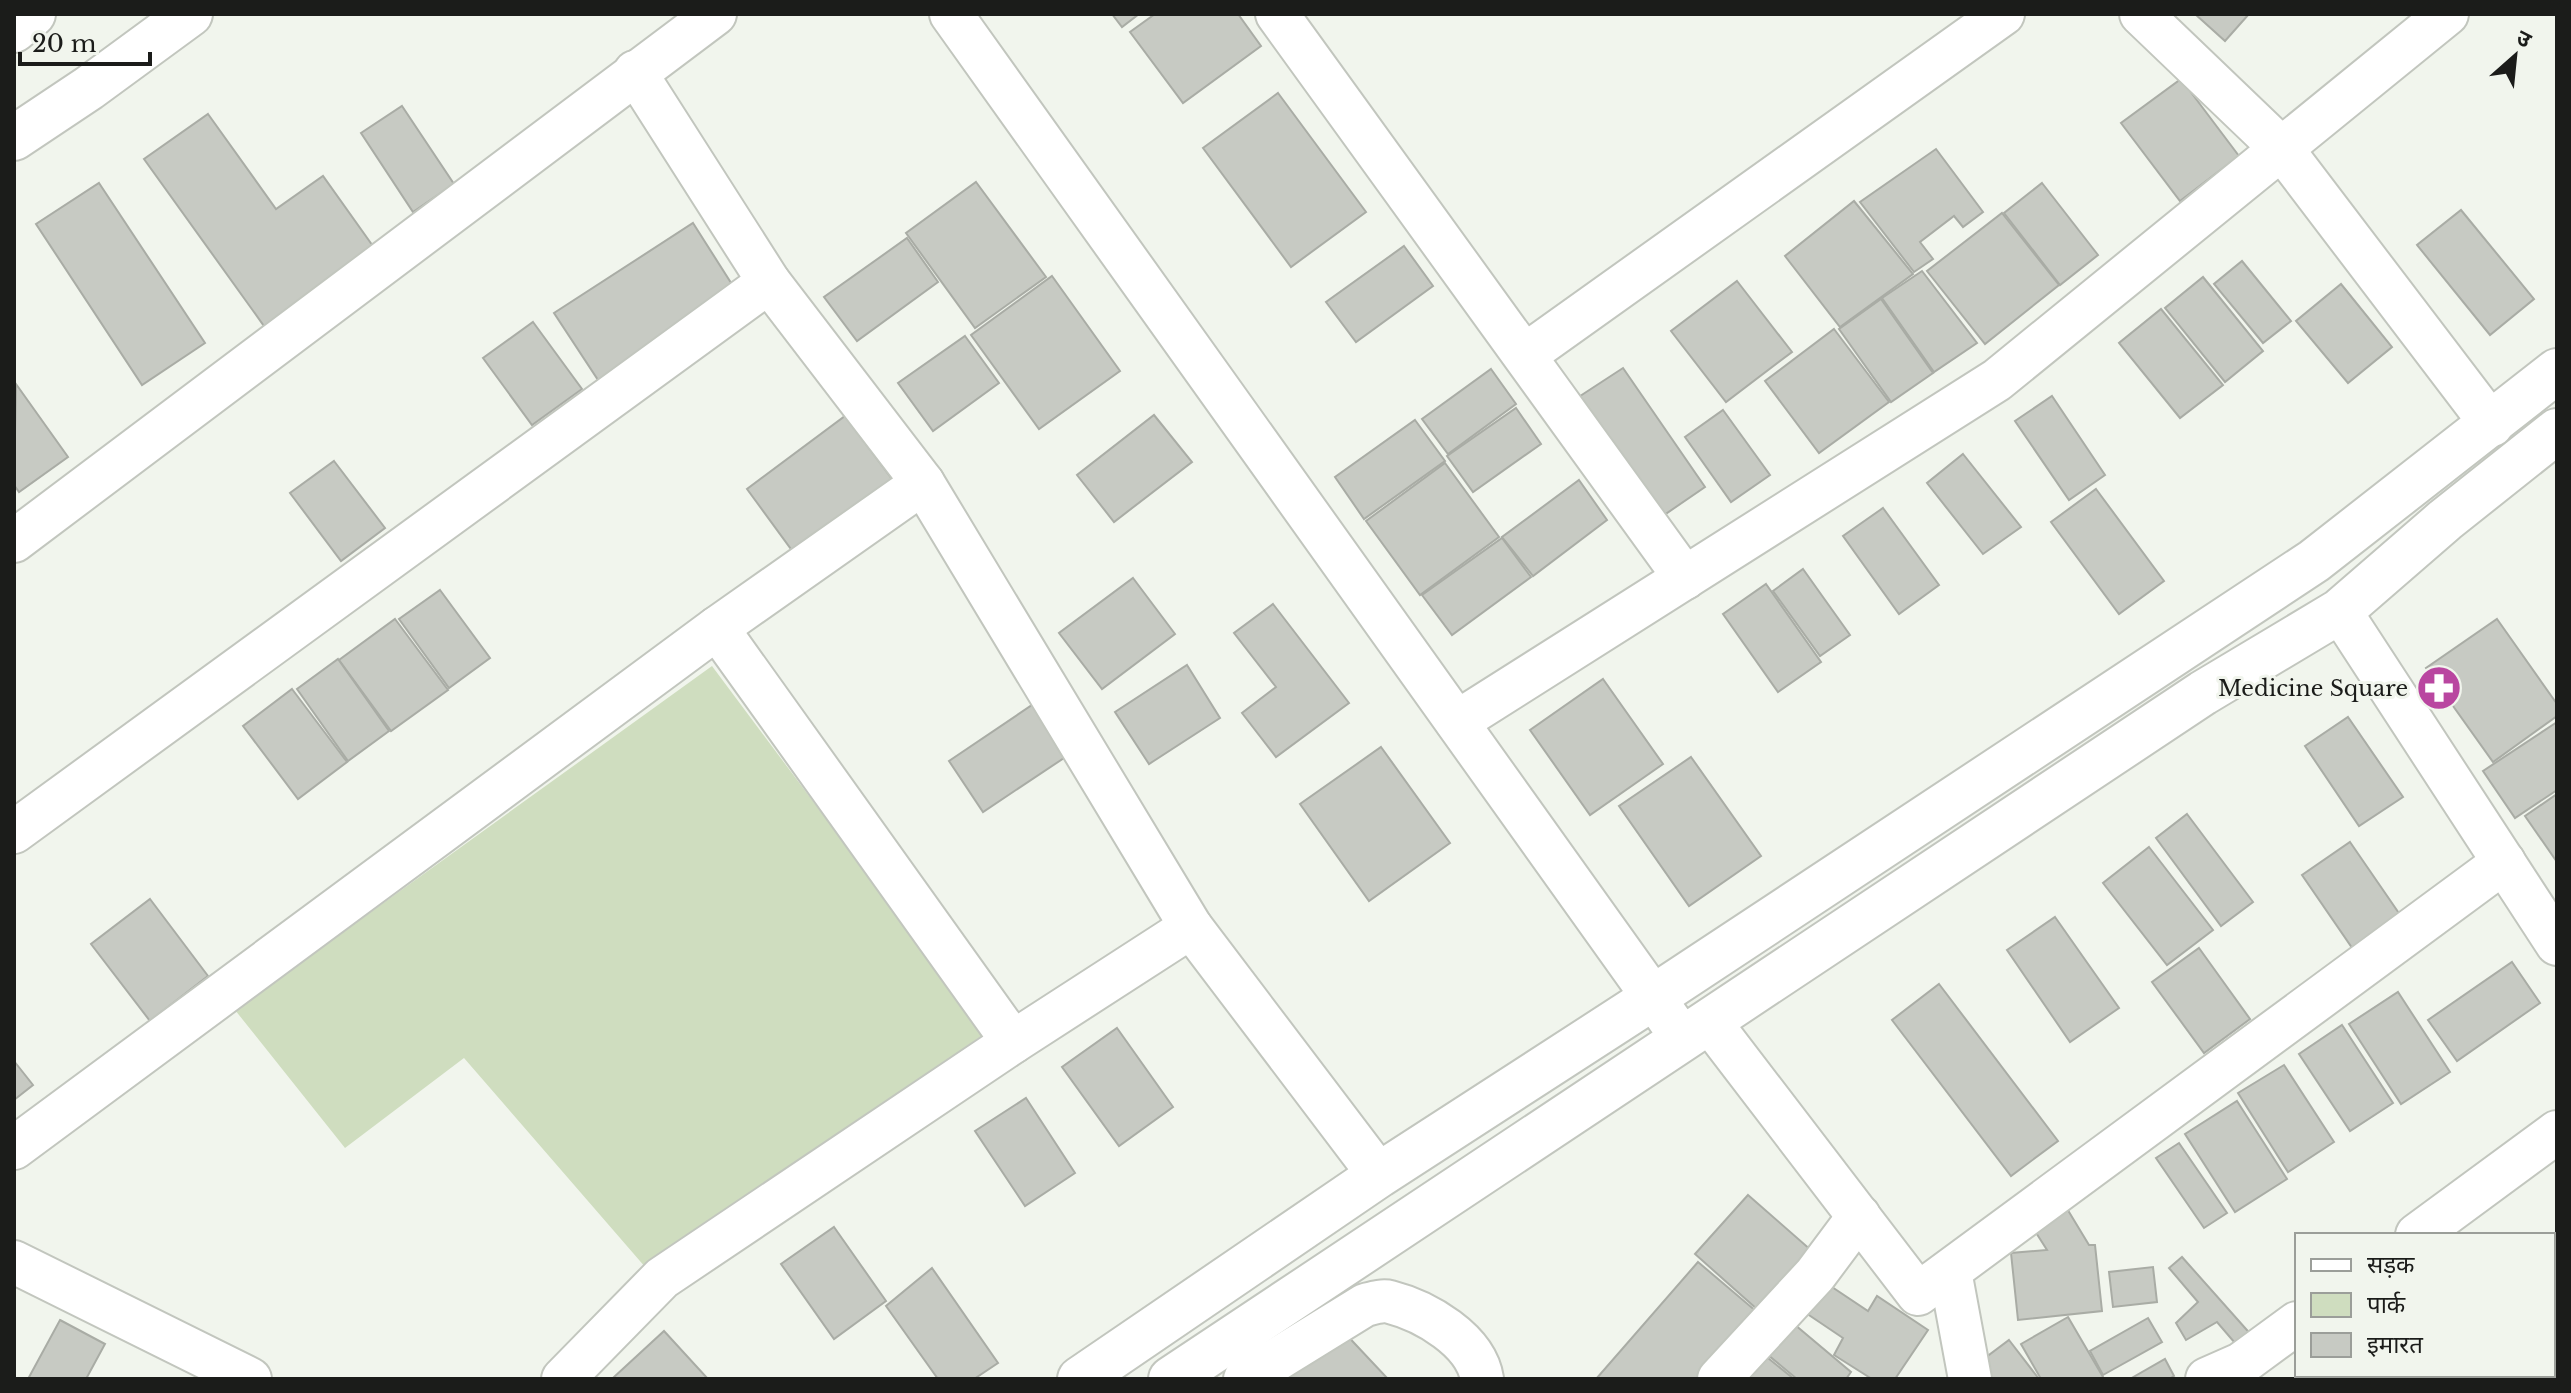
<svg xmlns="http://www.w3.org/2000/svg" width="2571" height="1393" font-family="'Libre Baskerville','Noto Sans Devanagari',serif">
<rect width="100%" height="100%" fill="#f1f5ed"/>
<path fill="#cfddbf" d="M712,666L986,1033L646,1268L464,1058L345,1148L235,1010Z"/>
<g fill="#c7cac3" stroke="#a9aca5" stroke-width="2">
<path d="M1112,14H1139L1122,27Z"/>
<path d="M1155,14H1238L1261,46L1183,103L1130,32Z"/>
<path d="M2195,14H2249L2225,41Z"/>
<path d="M2181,79L2239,156L2180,201L2121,123Z"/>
<path d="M1278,93L1366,212L1291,267L1203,148Z"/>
<path d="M402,106L454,184L413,212L361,133Z"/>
<path d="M208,114L276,209L323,176L375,249L264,326L144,159Z"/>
<path d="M1936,149L1983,212L1963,227L1954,216L1920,242L1933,259L1914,272L1860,202Z"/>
<path d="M976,182L1046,277L975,328L906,233Z"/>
<path d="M99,183L205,343L142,385L36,224Z"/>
<path d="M2042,183L2098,255L2060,285L2004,213Z"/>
<path d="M1854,201L1913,274L1840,327L1785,256Z"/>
<path d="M2461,210L2534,299L2490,335L2417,245Z"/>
<path d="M2002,213L2059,285L1985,344L1927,271Z"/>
<path d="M693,223L740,297L602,386L554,313Z"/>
<path d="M907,238L938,282L857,341L824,297Z"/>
<path d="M1404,246L1433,286L1356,342L1326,302Z"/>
<path d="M2242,261L2291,321L2263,343L2214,284Z"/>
<path d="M1922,271L1977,343L1934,372L1882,298Z"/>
<path d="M1052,276L1120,371L1039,429L971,335Z"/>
<path d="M2203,277L2263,351L2225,382L2165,308Z"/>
<path d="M1737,281L1792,352L1726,402L1671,331Z"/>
<path d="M2341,284L2392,347L2348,383L2296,321Z"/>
<path d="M1881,299L1933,373L1891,402L1839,329Z"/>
<path d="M2161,309L2223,385L2180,418L2119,343Z"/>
<path d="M533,322L582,389L532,425L483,358Z"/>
<path d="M1834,329L1889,402L1819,453L1765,381Z"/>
<path d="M965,336L999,383L933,431L898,383Z"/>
<path d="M1623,368L1705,487L1654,522L1571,402Z"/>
<path d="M1491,369L1516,404L1448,454L1422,419Z"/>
<path d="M16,384L68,457L19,492L14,485Z"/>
<path d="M2052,396L2105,475L2069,500L2015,421Z"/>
<path d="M1516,408L1541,444L1473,492L1447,456Z"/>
<path d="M1723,410L1770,475L1731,502L1685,437Z"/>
<path d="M1154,415L1192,462L1114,522L1077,475Z"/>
<path d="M845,416L898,487L799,560L747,489Z"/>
<path d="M1415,420L1445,461L1364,519L1335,477Z"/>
<path d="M1963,454L2021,527L1983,554L1927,483Z"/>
<path d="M334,461L385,528L341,561L290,493Z"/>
<path d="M1445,463L1499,537L1420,595L1366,521Z"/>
<path d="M1579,480L1607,520L1533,576L1502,537Z"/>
<path d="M2096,489L2164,581L2119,614L2051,522Z"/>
<path d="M1883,508L1939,585L1899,614L1843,536Z"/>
<path d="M1502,538L1531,577L1452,635L1422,595Z"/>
<path d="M1803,569L1850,635L1820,656L1773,591Z"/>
<path d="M1133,578L1175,634L1102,689L1059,633Z"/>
<path d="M1766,584L1821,662L1778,692L1723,614Z"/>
<path d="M440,590L490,658L449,688L399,619Z"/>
<path d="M1273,604L1349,703L1276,757L1242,713L1276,687L1234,633Z"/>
<path d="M395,619L448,690L391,731L339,660Z"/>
<path d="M2497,619L2557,704V716L2493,762L2426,668Z"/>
<path d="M338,659L389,731L348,761L297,689Z"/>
<path d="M1187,665L1220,718L1149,764L1115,712Z"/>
<path d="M1603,679L1663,764L1590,815L1530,730Z"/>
<path d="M292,689L347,762L298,799L243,726Z"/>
<path d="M1032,705L1067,756L983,812L949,761Z"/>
<path d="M2348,717L2403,797L2359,826L2305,746Z"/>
<path d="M2557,722V790L2515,818L2483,771Z"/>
<path d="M1381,747L1450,843L1369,901L1300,804Z"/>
<path d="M1691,757L1761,856L1689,906L1619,806Z"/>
<path d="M2557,794V862L2525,816Z"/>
<path d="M2187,814L2253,902L2221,926L2156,838Z"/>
<path d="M2350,842L2405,922L2357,955L2302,875Z"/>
<path d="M2149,847L2213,930L2167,965L2103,883Z"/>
<path d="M150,899L208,976L150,1021L91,944Z"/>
<path d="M2055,917L2119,1008L2070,1042L2007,950Z"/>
<path d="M2199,948L2250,1019L2204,1053L2152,982Z"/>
<path d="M2512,962L2540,1003L2457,1061L2428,1020Z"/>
<path d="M1939,984L2058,1141L2011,1176L1892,1020Z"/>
<path d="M2398,992L2450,1072L2401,1104L2349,1024Z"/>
<path d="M2342,1025L2393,1103L2350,1131L2299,1054Z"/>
<path d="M1117,1028L1173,1107L1119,1146L1062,1067Z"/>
<path d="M14,1061L33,1085L14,1100Z"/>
<path d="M2284,1065L2334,1142L2288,1172L2238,1093Z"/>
<path d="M1026,1098L1075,1173L1025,1206L975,1131Z"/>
<path d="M2237,1101L2287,1179L2235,1212L2185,1134Z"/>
<path d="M2179,1143L2227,1213L2204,1228L2156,1158Z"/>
<path d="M1748,1195L1820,1258L1767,1318L1695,1254Z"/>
<path d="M2066,1207L2089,1245H2095L2102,1311L2018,1320L2011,1253L2047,1250L2033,1228Z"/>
<path d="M834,1227L886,1301L834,1339L781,1264Z"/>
<path d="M2182,1257L2254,1338L2241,1350L2217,1322L2186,1340L2176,1323L2198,1302L2169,1268Z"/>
<path d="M1698,1262L1757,1312L1699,1379H1596Z"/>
<path d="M2153,1267L2157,1302L2113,1307L2109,1272Z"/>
<path d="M932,1268L998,1363L974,1379H938L886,1306Z"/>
<path d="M1820,1279L1868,1311L1877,1296L1928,1330L1895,1379H1872L1834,1355L1843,1338L1800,1309Z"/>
<path d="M2068,1317L2103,1377L2100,1379H2041L2021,1344Z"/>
<path d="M2148,1318L2162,1342L2103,1375L2090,1351Z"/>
<path d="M1788,1319L1851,1372L1846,1379H1797L1762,1350Z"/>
<path d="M60,1320L105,1344L86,1379H28Z"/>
<path d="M1341,1329L1388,1379H1268Z"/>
<path d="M664,1331L708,1379H616L614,1377Z"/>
<path d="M2009,1340L2039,1379H1983L1973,1367Z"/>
<path d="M1763,1354L1794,1379H1742Z"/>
<path d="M2165,1359L2174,1376L2169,1379H2130Z"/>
</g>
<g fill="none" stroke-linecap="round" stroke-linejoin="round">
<g stroke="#c2c6be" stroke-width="46">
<g id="street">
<path d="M951,14L1683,1039"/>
<path d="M1277,14L1685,578"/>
<path d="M2141,14L2282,149L2492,425"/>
<path d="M635,72L769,282L923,483L1191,927L1379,1175"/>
<path d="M1525,355L2003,14"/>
<path d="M14,541L715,14"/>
<path d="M2340,611L2557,944"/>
<path d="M717,628L1013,1042"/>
<path d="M1457,722L1997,380L2447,14"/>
<path d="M14,832L769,282"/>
<path d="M1709,1021L1918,1294L2504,862"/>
<path d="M14,1148L717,628L923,483"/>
<path d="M2417,1235L2557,1132"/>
<path d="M14,1262L250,1379"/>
<path d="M1950,1271L1970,1379"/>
<path d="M563,1379L662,1278L1013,1042L1191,927"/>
<path d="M1245,1379L1365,1305C1373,1303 1382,1300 1390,1302C1425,1311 1476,1340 1482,1379"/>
<path d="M1719,1379L1815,1275L1859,1216"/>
<path d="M2207,1379L2241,1364L2297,1323"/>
</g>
</g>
<g stroke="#c2c6be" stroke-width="48">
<g id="secondary">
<path d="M14,30L33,14"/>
<path d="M14,138L89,88L190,14"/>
<path d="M1080,1379L1379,1175L1654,997L2314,561L2557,371"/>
<path d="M1171,1379L2203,693L2340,611L2445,520L2557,431"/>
</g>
</g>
<use href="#street" stroke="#fff" stroke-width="42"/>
<use href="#secondary" stroke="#fff" stroke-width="44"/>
</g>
<defs>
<g id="pharmacy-disc" transform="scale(2.3)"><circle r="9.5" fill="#b946a0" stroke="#f1f5ed"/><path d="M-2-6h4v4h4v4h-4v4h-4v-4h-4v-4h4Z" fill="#fff"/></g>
</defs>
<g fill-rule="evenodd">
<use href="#pharmacy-disc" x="2439" y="688"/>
</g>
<g text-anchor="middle" stroke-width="6" stroke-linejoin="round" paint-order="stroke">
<g font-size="22" fill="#1b1c1a" stroke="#f1f5ed" text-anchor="end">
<text x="2408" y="696">Medicine Square</text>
</g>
</g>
<rect width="2571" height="1393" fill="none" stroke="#1b1c1a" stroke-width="32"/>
<rect x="2295" y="1233" width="260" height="144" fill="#f1f5ed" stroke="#9b9e99" stroke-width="2"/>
<rect x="2311" y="1259" width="40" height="12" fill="#ffffff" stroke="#9b9e99" stroke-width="2"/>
<text x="2367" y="1273" font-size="24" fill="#1b1c1a">सड़क</text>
<rect x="2311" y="1293" width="40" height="24" fill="#cfddbf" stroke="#9b9e99" stroke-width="2"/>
<text x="2367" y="1313" font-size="24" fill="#1b1c1a">पार्क</text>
<rect x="2311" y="1333" width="40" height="24" fill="#c7cac3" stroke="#9b9e99" stroke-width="2"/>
<text x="2367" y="1353" font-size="24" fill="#1b1c1a">इमारत</text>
<g transform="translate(2515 56) rotate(27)" stroke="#f1f5ed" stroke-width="6" paint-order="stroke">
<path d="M0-6L14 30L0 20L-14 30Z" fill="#1b1c1a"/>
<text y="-12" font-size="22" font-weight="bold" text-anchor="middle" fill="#1b1c1a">उ</text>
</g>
<path d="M20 52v12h130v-12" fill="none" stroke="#1b1c1a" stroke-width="4"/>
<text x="32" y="52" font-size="24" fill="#1b1c1a" stroke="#f1f5ed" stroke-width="6" paint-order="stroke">20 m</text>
</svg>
